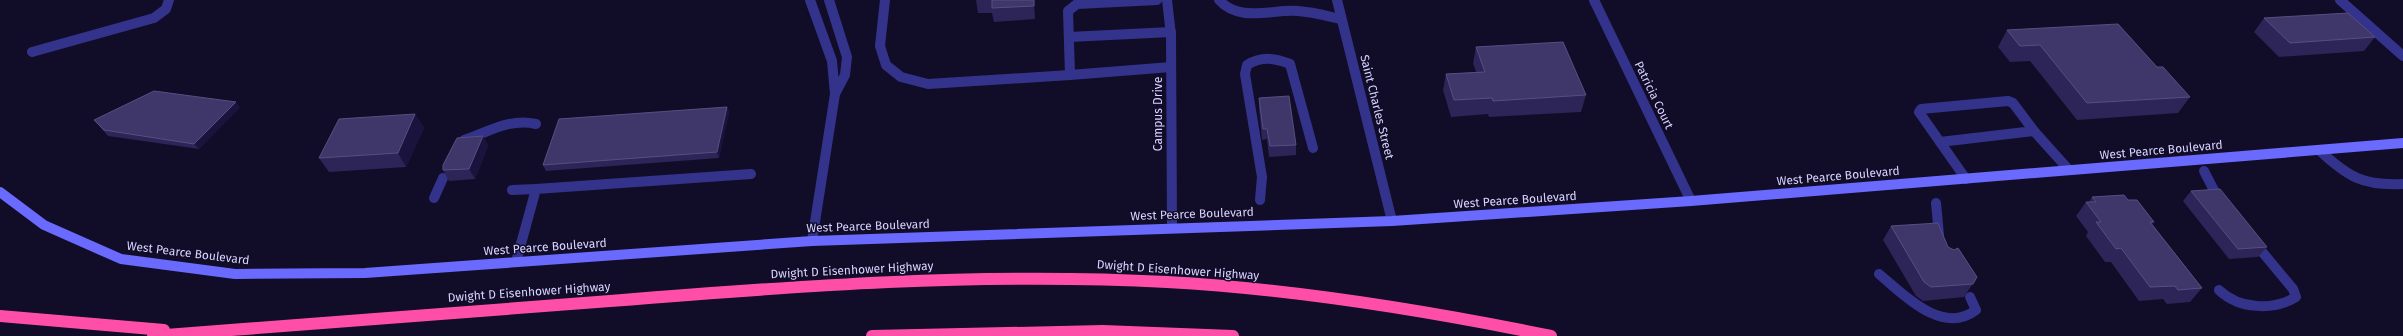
<svg xmlns="http://www.w3.org/2000/svg" width="2403" height="336" font-family="'Fira Sans',sans-serif">
<rect width="100%" height="100%" fill="#110d28"/>
<g fill="none" stroke-linecap="round" stroke-linejoin="round">
<g stroke="#34338c" stroke-width="10">
<path d="M885,0L880,46L886,65L901,77L928,84L1070,75"/>
<path d="M1157,0L1077,4L1068,11L1070,75L1171,67"/>
<path d="M1219,0C1240,23 1271,9 1298,11C1313,12 1327,16 1341,19"/>
<path d="M1069,37L1171,32"/>
<path d="M32,52L154,18L166,9L169,0"/>
<path d="M2008,101L2013,103L2034,131L1940,142L1919,112L1921,109Z"/>
<path d="M2034,131L2069,170"/>
<path d="M464,140C489,132 509,118 536,124"/>
<path d="M1940,142L1966,179"/>
<path d="M2319,150C2348,177 2363,186 2403,184"/>
<path d="M2204,171L2219,200"/>
<path d="M512,190L536,189"/>
<path d="M434,198L443,178"/>
<path d="M1260,200L1262,177L1245,74L1247,65C1262,56 1275,58 1290,64L1313,148"/>
<path d="M1936,203L1939,235"/>
<path d="M516,262L536,189L751,174"/>
<path d="M1879,274C1903,294 1942,336 1976,310L1970,297"/>
<path d="M2219,290C2239,309 2273,311 2296,297L2293,289L2254,242"/>
</g>
<g stroke="#34338c" stroke-width="10">
<path d="M810,0L832,61L835,94L812,241"/>
<path d="M829,0L847,57L845,75L835,94"/>
<path d="M1167,0L1171,35L1172,227"/>
<path d="M1337,0L1392,221"/>
<path d="M1594,0L1691,201"/>
<path d="M2340,0L2403,56"/>
</g>
<path stroke="#6b6aff" stroke-width="10" d="M0,192L44,225L121,259L235,274L365,273L812,241L1392,221L1691,201L2403,143"/>
<g stroke="#ff4ea7" stroke-width="12">
<path d="M0,316L164,330"/>
<path d="M153,336C305,324 458,313 610,301C795,286 981,272 1167,282C1296,289 1424,310 1551,336"/>
<path d="M872,336L1103,331L1233,336"/>
</g>
</g>
<g fill="#2d2458">
<path d="M976,0H1035V19L994,22L992,13H978Z"/>
<path d="M2264,18L2375,37L2364,51L2279,57L2254,32Z"/>
<path d="M2007,30L2157,67L2190,97L2178,113L2077,120L2030,61L2010,62L1998,47Z"/>
<path d="M1476,47L1586,95L1581,112L1489,117L1488,114L1451,117L1443,90L1446,74L1476,72L1473,63Z"/>
<path d="M1259,98L1296,145V155L1269,157L1267,139L1262,140L1259,108Z"/>
<path d="M240,107L199,149L108,136L94,120Z"/>
<path d="M727,107L729,112L719,158L546,171L543,165Z"/>
<path d="M415,114L424,128L406,167L329,172L319,158Z"/>
<path d="M483,136L488,146L475,179L449,181L443,170Z"/>
<path d="M2191,191L2267,247L2258,257L2229,259L2183,201Z"/>
<path d="M2092,197L2128,200L2154,222L2152,224L2202,288L2190,302L2167,304L2163,299L2139,301L2111,262H2105L2086,236L2088,232L2076,216L2086,202H2089Z"/>
<path d="M1891,226L1948,247L1977,277L1964,297L1923,301L1916,296L1883,240Z"/>
</g>
<g fill="#1a133d">
<path d="M1034,0H1035V19L1034,6Z"/>
<path d="M236,102L240,107L199,149L194,144Z"/>
<path d="M727,107L729,112L719,158L717,152Z"/>
<path d="M415,114L424,128L406,167L398,153Z"/>
<path d="M483,136L488,146L475,179L469,169Z"/>
</g>
<g fill="#3f376a" stroke="#574f81">
<path d="M992,0H1034V6L992,8Z"/>
<path d="M2348,13L2375,37L2290,43L2264,18Z"/>
<path d="M2118,24L2157,67H2163L2190,97L2087,103L2040,45L2020,46L2007,30Z"/>
<path d="M1563,42L1586,95L1493,101L1492,98L1454,100L1446,74L1485,72L1476,47Z"/>
<path d="M154,91L236,102L194,144L104,130L94,120Z"/>
<path d="M1289,96L1296,145L1270,146L1267,129H1263L1259,98Z"/>
<path d="M727,107L717,152L543,165L559,119Z"/>
<path d="M415,114L398,153L319,158L339,119Z"/>
<path d="M483,136L469,169L443,170V165L457,138Z"/>
<path d="M2220,189L2267,247L2238,249L2191,191Z"/>
<path d="M2124,195L2128,200H2137L2154,222H2150L2202,288L2178,290L2175,286L2150,287L2121,248L2116,249L2096,222H2101L2086,202H2096L2092,197Z"/>
<path d="M1938,223L1948,247L1954,250L1958,248L1977,277L1973,284L1931,287L1924,282L1891,226Z"/>
</g>
<g text-anchor="middle" stroke-width="3" stroke-linejoin="round" paint-order="stroke">
<g font-size="12" fill="#d8d3ff" stroke="#110d28">
<text transform="translate(1654 95) rotate(64)" y="4">Patricia Court</text>
<text transform="translate(1377 107) rotate(76)" y="4">Saint Charles Street</text>
<text transform="translate(1158 114) rotate(-90)" y="4">Campus Drive</text>
<text transform="translate(2161 150) rotate(-5)" y="4">West Pearce Boulevard</text>
<text transform="translate(1838 176) rotate(-5)" y="4">West Pearce Boulevard</text>
<text transform="translate(1515 200) rotate(-4)" y="4">West Pearce Boulevard</text>
<text transform="translate(1192 214) rotate(-2)" y="4">West Pearce Boulevard</text>
<text transform="translate(868 226) rotate(-2)" y="4">West Pearce Boulevard</text>
<text transform="translate(545 247) rotate(-4)" y="4">West Pearce Boulevard</text>
<text transform="translate(188 253) rotate(7)" y="4">West Pearce Boulevard</text>
<text transform="translate(852 270) rotate(-3)" y="4">Dwight D Eisenhower Highway</text>
<text transform="translate(1178 270) rotate(4)" y="4">Dwight D Eisenhower Highway</text>
<text transform="translate(529 292) rotate(-4)" y="4">Dwight D Eisenhower Highway</text>
</g>
</g>
</svg>
